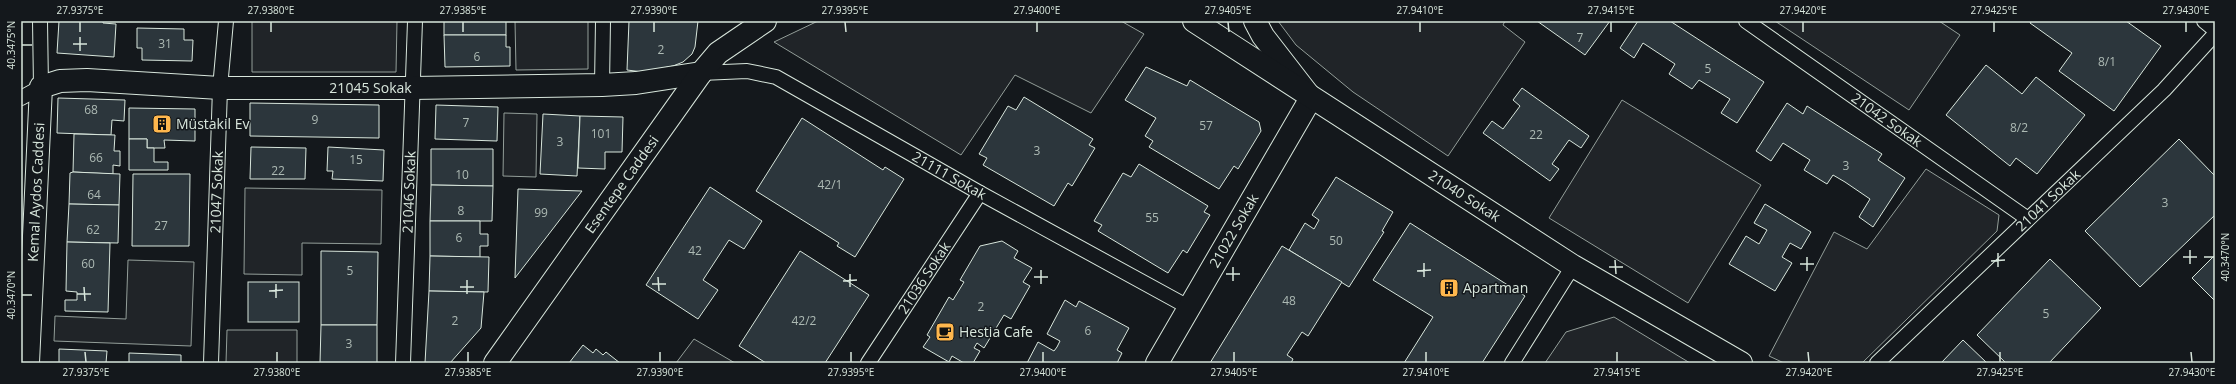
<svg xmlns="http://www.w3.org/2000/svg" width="2236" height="384" font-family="'Open Sans',sans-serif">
<rect width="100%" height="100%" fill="#14181c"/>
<g fill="#202428" stroke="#939e99">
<path d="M252,21H397L396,72H252Z"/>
<path d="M515,21H588V69L516,70Z"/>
<path d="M818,21H1121L1144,34L1091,113L1015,75L961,155L774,42Z"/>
<path d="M1278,21H1505L1503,25L1525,42L1448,156L1353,92L1296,45Z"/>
<path d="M1775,21H1939L1960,35L1909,110Z"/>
<path d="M1622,100L1761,185L1688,303L1549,218Z"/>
<path d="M504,113L537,114L536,177L503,176Z"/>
<path d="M1926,169L1999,215L1997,231L1862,363H1784L1769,356L1834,232L1867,249Z"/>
<path d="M245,188L382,190L381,244L302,243V275L244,274Z"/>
<path d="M128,260L194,262L191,346L54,341L55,316L126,319Z"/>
<path d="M1614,317L1690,363H1545L1566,332Z"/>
<path d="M227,330H297V363H226Z"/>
<path d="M694,339L735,363H676Z"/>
</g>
<g fill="#2c363c" stroke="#d8e6dc">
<path d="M59,21H103V23L116,24L114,57L57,53Z"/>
<rect x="444" y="21" width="62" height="14"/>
<path d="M629,21H698L695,47L692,54L683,62L673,66L643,72L627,70Z"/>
<path d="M1537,21H1610L1585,55Z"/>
<path d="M1638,21H1670L1764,82L1737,123L1721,113L1730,99L1699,80L1692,89L1669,74L1675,64L1643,43L1634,58L1620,48Z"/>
<path d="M2031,21H2126L2161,46L2114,111L2059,71L2072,53L2030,23Z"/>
<path d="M137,28L184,29V40H193L192,61L142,60V48H137Z"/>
<path d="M444,35H506V47H510V66L445,67Z"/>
<path d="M1986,65L2022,94L2036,77L2085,115L2037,174L2016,158L2010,166L1946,115Z"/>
<path d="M1146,67L1187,86L1190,80L1259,122L1261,131L1238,169L1234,166L1219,189L1149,147L1153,141L1145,136L1156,118L1125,100Z"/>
<path d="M1522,88L1589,136L1581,148L1569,140L1552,164L1559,169L1550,181L1483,133L1492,121L1503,129L1520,106L1513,100Z"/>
<path d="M1024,97L1093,139L1089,145L1095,148L1072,186L1068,183L1054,206L983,165L987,158L979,154L1008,106L1016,110Z"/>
<path d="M58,98L125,100L124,121L112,120L111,135L57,133Z"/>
<path d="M250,103L379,105V138L250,136Z"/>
<path d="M1787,103L1803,114L1807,106L1882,154L1878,160L1905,178L1873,227L1859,217L1870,199L1845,182L1833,175L1827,184L1804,170L1810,160L1783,143L1771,161L1756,151Z"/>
<path d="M436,105L498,107L497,141L435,139Z"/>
<path d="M129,108L195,109V141L164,140L165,148H147V139H129Z"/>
<path d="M543,114L580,116L577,176L540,174Z"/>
<path d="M580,116L623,117L622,152H605V169L578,168Z"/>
<path d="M802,118L883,170L885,167L904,179L855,257L837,246L839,243L756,191Z"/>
<path d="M74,134L115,135L114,151H120V166L113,165V174L73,172Z"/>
<path d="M129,139H147V148H154V162H168V170H129Z"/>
<path d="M2179,139L2215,176V215L2140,287L2085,231Z"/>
<path d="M251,147L306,148L305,179H250Z"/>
<path d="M328,147L384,150L383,181L332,179L333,171H327Z"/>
<path d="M431,149H493V186L431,185Z"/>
<path d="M1139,164L1208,206L1204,212L1210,215L1187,253L1183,250L1168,273L1098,231L1102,225L1094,221L1123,173L1131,177Z"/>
<path d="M73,172L120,174L119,205L69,204L70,173Z"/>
<path d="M133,174H190L189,246H132Z"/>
<path d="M1336,177L1393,212L1382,231L1384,232L1349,287L1289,250L1305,223L1314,229L1319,220L1312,215Z"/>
<path d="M431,185L493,186L492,221H430Z"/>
<path d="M710,187L762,221L744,249L729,240L703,280L718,290L698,319L646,285Z"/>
<path d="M518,189L582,191L515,278Z"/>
<path d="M69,204L119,205L118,243L67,242Z"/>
<path d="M1765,204L1811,232L1801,249L1790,243L1782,257L1792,263L1775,291L1729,264L1746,236L1759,244L1767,230L1754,223Z"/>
<path d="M430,221H480V234H488V246H480V257L430,256Z"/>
<path d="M1410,223L1525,296L1482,363H1404L1433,317L1373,280Z"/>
<path d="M1002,241L1018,251L1014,258L1032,268L1023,282L1030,286L1011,319L1004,315L984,348L977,343L974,348L980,351L973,363H964L952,356L949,362L923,347L930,337L927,335L949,297L953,300L964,282L960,280L980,246Z"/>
<path d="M67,242L110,243L108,312L65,311V300H77V292L66,291Z"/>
<path d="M1282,246L1342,282L1308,336L1302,332L1287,355L1293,359L1291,363H1210Z"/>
<path d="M321,251L378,252L377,325H321Z"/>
<path d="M800,251L869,295L825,363H766L739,346Z"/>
<path d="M2215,255V301L2192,278Z"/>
<path d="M430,256L489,257L488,292L429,291Z"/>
<path d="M2050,259L2101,308L2049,363H2006L1977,335Z"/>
<rect x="248" y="282" width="51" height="40"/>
<path d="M429,291L484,292L481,328L450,363H425Z"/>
<path d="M1065,300L1076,307L1079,301L1129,328L1117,350L1122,353L1117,363H1027L1038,342L1054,351L1057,347L1060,341L1047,334Z"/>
<path d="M321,325H377V363H320Z"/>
<path d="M1963,340L1987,363H1941Z"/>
<path d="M583,345L593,353L596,349L603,355L606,352L620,363H569Z"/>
<path d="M59,349L107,351L106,363H59Z"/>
<path d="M129,353L181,355V363H129Z"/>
</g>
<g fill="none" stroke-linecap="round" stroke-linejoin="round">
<g stroke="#d8e6dc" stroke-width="16">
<g id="lane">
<path id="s1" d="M1746,21L2028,219"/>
<path d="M2204,21L2215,30"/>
<path id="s2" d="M701,73L747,71L776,77L980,193L1190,308"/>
<path d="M602,85L603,21"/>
<path d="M21,98L41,87L40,21"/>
<path id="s3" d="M211,363L220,88L226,21"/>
<path id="s4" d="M403,363L415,21"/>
<path id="s5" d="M868,363L980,193"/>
<path d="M1512,363L1573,266"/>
<path id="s6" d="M1877,363L2164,90L2215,34"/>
</g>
</g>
<g stroke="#d8e6dc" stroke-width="24">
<g id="street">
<path id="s7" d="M28,363L41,87L60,81L87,80L220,88H412L602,85L636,83L701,73"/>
<path id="s8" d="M1157,363L1311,98L1263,36L1255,21"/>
</g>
</g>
<g stroke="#d8e6dc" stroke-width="24">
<g id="secondary">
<path id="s9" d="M1194,21L1573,266L1741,363"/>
<path id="s10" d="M495,363L701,73L718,53L765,21"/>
</g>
</g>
<use href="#lane" stroke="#14181c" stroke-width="14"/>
<use href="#street" stroke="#14181c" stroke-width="22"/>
<use href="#secondary" stroke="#14181c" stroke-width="22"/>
</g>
<path fill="none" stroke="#d8e6dc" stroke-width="1.5" d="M80,22V32M271,22V32M463,22V32M654,22V32M845,22L846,32M1037,22V32M1228,22L1229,32M1420,22V32M1611,22V32M1803,22V32M1994,22V32M2186,22V32M80,37V51M73,44H87M22,45H32M2190,250V264M1998,253V267M1807,257V271M2183,257H2197M2204,257H2214M1615,260L1616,274M1991,261L2005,260M1424,263V277M1800,264H1814M1233,267V281M1609,267H1623M1041,270V284M1417,271L1431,270M850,274V287M1226,274H1240M658,277L659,291M1034,277H1048M467,280V294M843,281L857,280M276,284V298M652,284H666M84,287L85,301M460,287H474M269,291L283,290M77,294H91M22,295H32M85,352L86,362M277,352V362M468,352V362M660,352V362M851,352V362M1043,352V362M1234,352V362M1426,352V362M1617,352V362M1808,352L1809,362M2000,352V362M2191,352L2192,362"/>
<defs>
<g id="building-square" transform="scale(1)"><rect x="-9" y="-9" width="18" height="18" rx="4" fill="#ffb74d" stroke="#14181c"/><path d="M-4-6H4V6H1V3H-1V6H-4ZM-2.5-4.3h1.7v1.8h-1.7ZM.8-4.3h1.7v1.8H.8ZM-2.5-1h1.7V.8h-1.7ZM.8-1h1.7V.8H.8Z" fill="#111"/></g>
<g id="cafe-square" transform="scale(1)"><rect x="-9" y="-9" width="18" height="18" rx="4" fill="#ffb74d" stroke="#14181c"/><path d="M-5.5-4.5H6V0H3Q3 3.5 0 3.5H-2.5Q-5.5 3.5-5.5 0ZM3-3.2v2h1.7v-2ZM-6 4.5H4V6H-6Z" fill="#111"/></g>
</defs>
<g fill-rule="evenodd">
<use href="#building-square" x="162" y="124"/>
<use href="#building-square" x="1449" y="288"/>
<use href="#cafe-square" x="945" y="332"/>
</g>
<g text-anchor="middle" stroke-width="3" stroke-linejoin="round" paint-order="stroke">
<g font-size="12" fill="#adbab4">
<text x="1580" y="42">7</text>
<text x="165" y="48">31</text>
<text x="661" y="54">2</text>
<text x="477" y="61">6</text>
<text x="2107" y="66">8/1</text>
<text x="1708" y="73">5</text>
<text x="91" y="114">68</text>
<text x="315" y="124">9</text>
<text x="466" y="127">7</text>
<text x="1206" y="130">57</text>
<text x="2019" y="132">8/2</text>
<text x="601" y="138">101</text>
<text x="1536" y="139">22</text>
<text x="560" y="146">3</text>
<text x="1037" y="155">3</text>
<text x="96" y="162">66</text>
<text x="356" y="164">15</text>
<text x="1846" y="170">3</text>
<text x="278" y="175">22</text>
<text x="462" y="179">10</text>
<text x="830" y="189">42/1</text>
<text x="94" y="199">64</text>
<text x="2165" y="207">3</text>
<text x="461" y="215">8</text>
<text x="541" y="217">99</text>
<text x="1152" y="222">55</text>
<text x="161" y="230">27</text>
<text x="93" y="234">62</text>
<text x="459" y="242">6</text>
<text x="1336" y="245">50</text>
<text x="695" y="255">42</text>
<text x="88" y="268">60</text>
<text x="350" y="275">5</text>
<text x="1289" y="305">48</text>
<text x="981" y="311">2</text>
<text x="2046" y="318">5</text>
<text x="455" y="325">2</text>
<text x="804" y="325">42/2</text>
<text x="1088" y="335">6</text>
<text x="349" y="348">3</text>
</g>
<g font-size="14" fill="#d8e6dc" stroke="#14181c">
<text dy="5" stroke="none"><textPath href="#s7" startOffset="607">21045 Sokak</textPath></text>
<text dy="5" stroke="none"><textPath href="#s1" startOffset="172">21042 Sokak</textPath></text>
<text dy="5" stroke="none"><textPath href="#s2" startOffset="275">21111 Sokak</textPath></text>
<text dy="5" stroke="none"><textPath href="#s10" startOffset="219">Esentepe Caddesi</textPath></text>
<text dy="5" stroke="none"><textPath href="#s7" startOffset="171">Kemal Aydos Caddesi</textPath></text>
<text dy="5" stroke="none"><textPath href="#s3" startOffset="171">21047 Sokak</textPath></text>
<text dy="5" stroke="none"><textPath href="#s4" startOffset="171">21046 Sokak</textPath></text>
<text dy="5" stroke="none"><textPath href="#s9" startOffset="322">21040 Sokak</textPath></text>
<text dy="5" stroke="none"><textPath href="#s6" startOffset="236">21041 Sokak</textPath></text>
<text dy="5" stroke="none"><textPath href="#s8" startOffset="153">21022 Sokak</textPath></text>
<text dy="5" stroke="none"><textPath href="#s5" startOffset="102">21036 Sokak</textPath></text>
</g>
<g font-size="14" fill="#d8e6dc" stroke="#14181c" text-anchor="start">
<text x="176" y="129">Müstakil Ev</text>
<text x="1463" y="293">Apartman</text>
<text x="959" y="337">Hestia Cafe</text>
</g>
</g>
<rect width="2236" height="384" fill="none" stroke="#14181c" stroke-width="44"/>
<rect x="22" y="22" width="2192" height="340" fill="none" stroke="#d8e6dc" stroke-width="1.5"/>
<g font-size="10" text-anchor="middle" fill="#d8e6dc">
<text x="80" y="14">27.9375°E</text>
<text x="271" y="14">27.9380°E</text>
<text x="463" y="14">27.9385°E</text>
<text x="654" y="14">27.9390°E</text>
<text x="845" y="14">27.9395°E</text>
<text x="1037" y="14">27.9400°E</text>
<text x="1228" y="14">27.9405°E</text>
<text x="1420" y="14">27.9410°E</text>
<text x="1611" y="14">27.9415°E</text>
<text x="1803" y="14">27.9420°E</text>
<text x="1994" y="14">27.9425°E</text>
<text x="2186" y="14">27.9430°E</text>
<text transform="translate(11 45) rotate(-90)" y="4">40.3475°N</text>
<text transform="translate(2225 257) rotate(-90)" y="4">40.3470°N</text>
<text transform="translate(11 295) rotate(-90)" y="4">40.3470°N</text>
<text x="86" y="376">27.9375°E</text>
<text x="277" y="376">27.9380°E</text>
<text x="468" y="376">27.9385°E</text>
<text x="660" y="376">27.9390°E</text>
<text x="851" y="376">27.9395°E</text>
<text x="1043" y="376">27.9400°E</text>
<text x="1234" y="376">27.9405°E</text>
<text x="1426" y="376">27.9410°E</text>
<text x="1617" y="376">27.9415°E</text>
<text x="1809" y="376">27.9420°E</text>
<text x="2000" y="376">27.9425°E</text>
<text x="2192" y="376">27.9430°E</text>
</g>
</svg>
